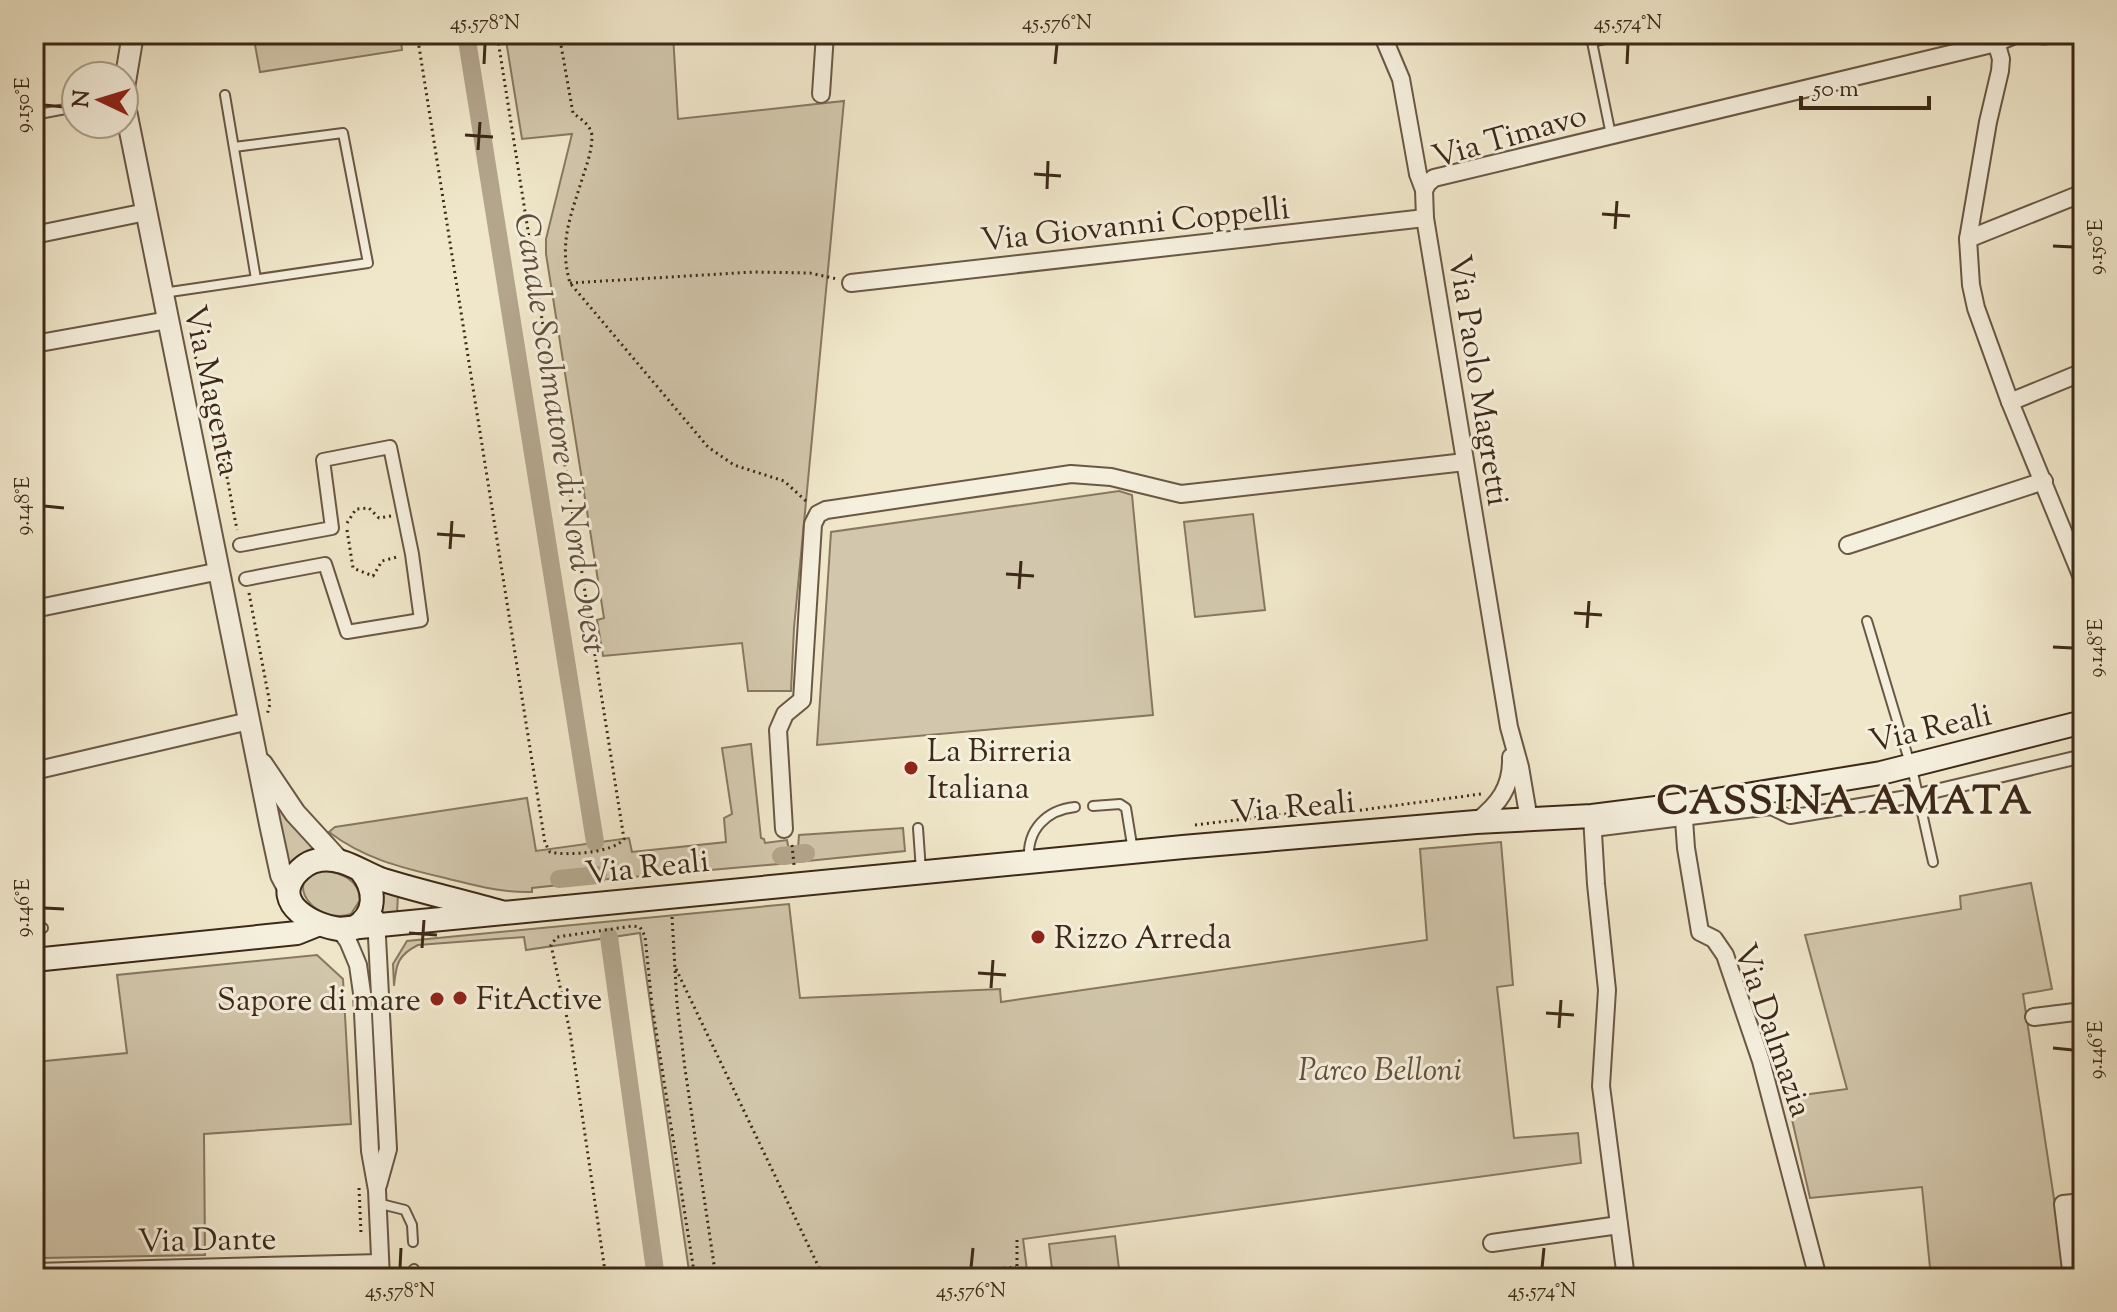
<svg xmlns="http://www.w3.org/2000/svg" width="2117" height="1312" font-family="'Sorts Mill Goudy',serif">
<rect width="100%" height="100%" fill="#f0e7ca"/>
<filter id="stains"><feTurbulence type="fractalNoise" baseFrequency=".0025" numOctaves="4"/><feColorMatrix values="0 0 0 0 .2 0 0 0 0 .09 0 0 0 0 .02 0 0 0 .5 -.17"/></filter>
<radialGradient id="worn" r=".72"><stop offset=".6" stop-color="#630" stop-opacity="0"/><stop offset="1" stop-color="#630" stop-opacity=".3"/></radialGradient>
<g fill="#d2c7ac" stroke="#887862" stroke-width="2">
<path d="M253,34H400L402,50L260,72Z"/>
<path d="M505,34H673L678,119L844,101L794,628L791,691H748L742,643L603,656L597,620L604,618L546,254V239L572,134L522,139Z"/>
<path d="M1119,491L1132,495L1153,715L817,745L831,532Z"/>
<path d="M1253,514L1265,610L1195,617L1184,522Z"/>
<path d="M751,744L761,838L764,839L765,843L787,840L789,850H784L781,856L785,860L789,859L790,863L598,880L597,870L559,874V885L532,888V892C501,893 474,885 445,878C403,868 364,859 329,832L335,827L527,798L536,851L629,838L632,852L726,842L724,818L732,814L722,748Z"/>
<path d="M282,802L320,848L298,856L286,868L272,807Z"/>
<path d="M903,828L905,851L798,862L797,858H803L806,853L805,850L798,849L799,835Z"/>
<path d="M1501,842L1513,985L1497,987L1514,1138L1578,1133L1581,1163L1023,1239L1028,1278H690L640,933L526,950L524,937L418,945C398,955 396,964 394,986L393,964L407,941L789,904L800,998L1000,989L1001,1002L1427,940L1420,849Z"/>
<path d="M322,870C341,873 359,879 360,900L351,914C316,926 280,880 322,870Z"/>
<path d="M2031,883L2052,989L2023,994L2066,1278H1931L1922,1187L1810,1198L1788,1102L1810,1094L1847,1089L1805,935L1961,909L1960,896Z"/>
<path d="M380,889L398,894L397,914L383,915Z"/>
<path d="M317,955L343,979L351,1124L204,1134L205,1255L43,1258V1144L35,1062L127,1053L117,975Z"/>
<path d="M1115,1236L1120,1277L1053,1278L1049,1244Z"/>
</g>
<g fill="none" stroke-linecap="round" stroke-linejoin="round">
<path stroke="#84745e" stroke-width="5" d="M568,873L569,878"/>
<g stroke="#b3a68d" stroke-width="18">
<path d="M466,34L595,842"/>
<path d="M2044,37L2052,34"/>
<path d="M781,856L806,853"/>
<path d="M559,879L598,875"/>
<path d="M609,937L656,1278"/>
</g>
<g stroke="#6a5844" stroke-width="12">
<g id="service">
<path d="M225,95L256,279"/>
<path d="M34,115L76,107"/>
<path d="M1611,135L1592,42L1629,34"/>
<path d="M163,293L368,263L343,133L234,147"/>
<path d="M1867,621L1914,777L1933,862"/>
<path d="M1093,806L1120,804L1126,808L1133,851"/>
<path d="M918,828L921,871"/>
<path d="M1029,859C1027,830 1046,810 1075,807"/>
<path d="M34,929L43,928"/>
<path d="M377,1203L405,1210L412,1225L413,1242"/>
<path d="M414,1269L415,1278"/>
</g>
</g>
<g stroke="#6a5844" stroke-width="16">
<g id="pedestrian">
<path d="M240,545L332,528L323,460L390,447L412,554L421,620L347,632L325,564L246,579"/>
<path d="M1593,830L1771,808L1790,817L1919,795L2083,756"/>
</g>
</g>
<g stroke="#6a5844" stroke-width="20">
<g id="minor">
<path d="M1382,34L1401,79L1418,174L1424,190L1425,218L1509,727L1520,767L1529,820"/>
<path d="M1994,35L2001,59L2000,71L1988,122L1968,239L1971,285L1976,308L2010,402L2083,580"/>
<path d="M821,94L825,34"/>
<path d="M1424,190L1428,183L1434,178L1996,43L2017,34"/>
<path d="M34,235L146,212"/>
<path d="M1968,239L2083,193"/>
<path d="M851,283L1425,218"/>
<path d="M34,344L168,320"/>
<path d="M2010,402L2083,372"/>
<path d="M1848,545L2044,481"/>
<path d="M34,609L220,571"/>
<path d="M34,771L249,721"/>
<path d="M1683,805L1686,848L1700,932L1714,939L1725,955L1761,1061L1818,1278"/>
<path d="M1592,816L1596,884L1607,990L1601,1086L1626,1278"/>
<path d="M1476,822C1499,804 1512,787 1511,757"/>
<path d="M784,829L778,730L785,714L802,700L813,524L818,514L826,510L1071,474L1111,477L1181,494L1465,462"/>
<path d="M376,918L388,1149L378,1185"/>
<path d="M339,929L348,941L358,965L362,993L370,1151L377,1190L381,1278"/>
<path d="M2034,1017L2083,1011"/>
<path d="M1492,1243L1619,1225"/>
<path d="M34,1272L380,1263"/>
<path d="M2072,1278L2063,1204L2083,1202"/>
</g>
</g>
<g stroke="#6a5844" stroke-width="24">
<g id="tertiary">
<path d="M133,34L124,88L126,111L270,824L281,875L289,890"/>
<path d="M262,764L295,813L339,861"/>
</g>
</g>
<g stroke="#3d2917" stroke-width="26">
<g id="secondary">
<path d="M501,912C462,901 422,892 383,880C363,873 342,856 320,860C309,861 302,867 295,875C272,905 315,926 339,929L1183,847L1476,822L1592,816L1704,802L1881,773L2083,722"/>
<path d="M354,928C377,914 376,890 361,871"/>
<path d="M34,960L297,933L317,925"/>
</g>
</g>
<g stroke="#3d2917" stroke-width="3" stroke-dasharray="2 4" stroke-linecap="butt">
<path d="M417,34L545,843L550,852C567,856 613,853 624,839L497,34"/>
<path d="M559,34L573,113C581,119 591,125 592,136C592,148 588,162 584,173C572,213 558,241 570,283L708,447L734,465L784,481L806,501"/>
<path d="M570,283L754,272L810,273L837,279"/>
<path d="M195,357L207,371L237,530"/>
<path d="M347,523L356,509L369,508L379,518L391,516"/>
<path d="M347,530L353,568L373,576L382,561L397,557"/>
<path d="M249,593L270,704L267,715"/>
<path d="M1354,811L1481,794"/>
<path d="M1195,825L1302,812L1319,815"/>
<path d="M792,845L794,865"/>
<path d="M672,917L677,1004L685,1069L716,1278"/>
<path d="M676,969L824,1278"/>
<path d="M359,1188L361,1233"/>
<path d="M606,1278L570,1032L551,945L557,937L633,926L640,927L645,936L652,1005L695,1278"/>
<path d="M902,1278L1016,1267"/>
<path d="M1017,1278V1240"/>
</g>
<use href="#service" stroke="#f5efdd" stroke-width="8"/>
<use href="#pedestrian" stroke="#f5efdd" stroke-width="12"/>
<use href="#minor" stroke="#f5efdd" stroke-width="16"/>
<use href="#tertiary" stroke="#f5efdd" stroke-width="20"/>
<use href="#secondary" stroke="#f5efdd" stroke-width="22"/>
</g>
<path fill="none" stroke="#3d2917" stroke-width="3" d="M484,64L485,44M1055,64L1057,44M1627,64L1628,44M44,105L64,107M465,135L493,137M478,150L480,122M1034,174L1061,176M1047,189L1048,161M1602,214L1630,216M1615,229L1617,201M2053,246L2073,247M44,506L64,508M437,534L465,536M450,549L452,521M1006,574L1034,576M1019,589L1021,561M1574,613L1602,615M1587,628L1589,601M2053,647L2073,648M44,908L64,909M409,933L437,935M422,948L424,920M978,973L1006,975M991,988L993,960M1546,1013L1574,1015M1559,1028L1561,1000M2053,1048L2073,1050M400,1268L401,1248M971,1268L973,1248M1542,1268L1544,1248"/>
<g fill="#8f2418" stroke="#f5efdd" stroke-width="3">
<circle cx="911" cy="768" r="8"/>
<circle cx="1038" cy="937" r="8"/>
<circle cx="460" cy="998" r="8"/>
<circle cx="437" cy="999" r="8"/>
</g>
<g text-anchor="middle" stroke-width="6" stroke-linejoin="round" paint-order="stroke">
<g font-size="32" fill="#3d2917" stroke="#f5efdd">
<text transform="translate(1509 135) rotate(-16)" y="11">Via Timavo</text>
<text transform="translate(1135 223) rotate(-6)" y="11">Via Giovanni Coppelli</text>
<text transform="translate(1480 380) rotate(81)" y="11">Via Paolo Magretti</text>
<text transform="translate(213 390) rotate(78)" y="11">Via Magenta</text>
<text transform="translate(1930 727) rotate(-13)" y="11">Via Reali</text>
<text transform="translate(1293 806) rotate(-5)" y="11">Via Reali</text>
<text transform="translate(647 866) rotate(-6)" y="11">Via Reali</text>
<text transform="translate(1774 1030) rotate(71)" y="11">Via Dalmazia</text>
<text transform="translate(207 1239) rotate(-1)" y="11">Via Dante</text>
</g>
<g font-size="32" fill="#3d2917" stroke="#f5efdd" text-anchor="start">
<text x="927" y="761">La Birreria<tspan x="927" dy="37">Italiana</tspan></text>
<text x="1054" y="948">Rizzo Arreda</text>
<text x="476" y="1009">FitActive</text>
<text x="421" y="1010" text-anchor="end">Sapore di mare</text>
</g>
<g font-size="32" font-style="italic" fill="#62503c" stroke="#f5efdd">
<text x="1380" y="1080">Parco Belloni</text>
</g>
<g font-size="34" font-style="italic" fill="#604e3a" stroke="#f5efdd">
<text transform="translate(562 433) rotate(81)" y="12">Canale Scolmatore di Nord Ovest</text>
</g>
<g font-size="40" font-weight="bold" letter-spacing="2" fill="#3d2917" stroke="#f5efdd">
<text x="1845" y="813">CASSINA AMATA</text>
</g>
</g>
<rect width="2117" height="1312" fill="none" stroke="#f0e7ca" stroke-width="88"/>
<g transform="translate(100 100) rotate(274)"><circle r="38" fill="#f5efdd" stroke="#aba08e" stroke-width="2"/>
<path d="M0-6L14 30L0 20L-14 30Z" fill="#8f2418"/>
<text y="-12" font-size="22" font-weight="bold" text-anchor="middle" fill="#3d2917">N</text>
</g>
<path d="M1801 96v12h128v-12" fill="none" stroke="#3d2917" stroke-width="4"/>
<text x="1813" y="96" font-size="24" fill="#3d2917" stroke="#f5efdd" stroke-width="6" paint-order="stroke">50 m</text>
<rect x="44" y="44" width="2029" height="1224" fill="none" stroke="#3d2917" stroke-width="3"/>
<g font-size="20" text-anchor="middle" fill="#3d2917">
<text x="485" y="29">45.578°N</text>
<text x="1057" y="29">45.576°N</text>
<text x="1628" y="29">45.574°N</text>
<text transform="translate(22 105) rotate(-90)" y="7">9.150°E</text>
<text transform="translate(2095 247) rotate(-90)" y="7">9.150°E</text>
<text transform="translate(22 506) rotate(-90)" y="7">9.148°E</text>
<text transform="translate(2095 648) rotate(-90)" y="7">9.148°E</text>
<text transform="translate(22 908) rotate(-90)" y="7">9.146°E</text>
<text transform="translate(2095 1050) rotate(-90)" y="7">9.146°E</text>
<text x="400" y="1297">45.578°N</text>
<text x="971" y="1297">45.576°N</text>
<text x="1542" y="1297">45.574°N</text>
</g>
<rect width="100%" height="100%" filter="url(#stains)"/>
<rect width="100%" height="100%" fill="url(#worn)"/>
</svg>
